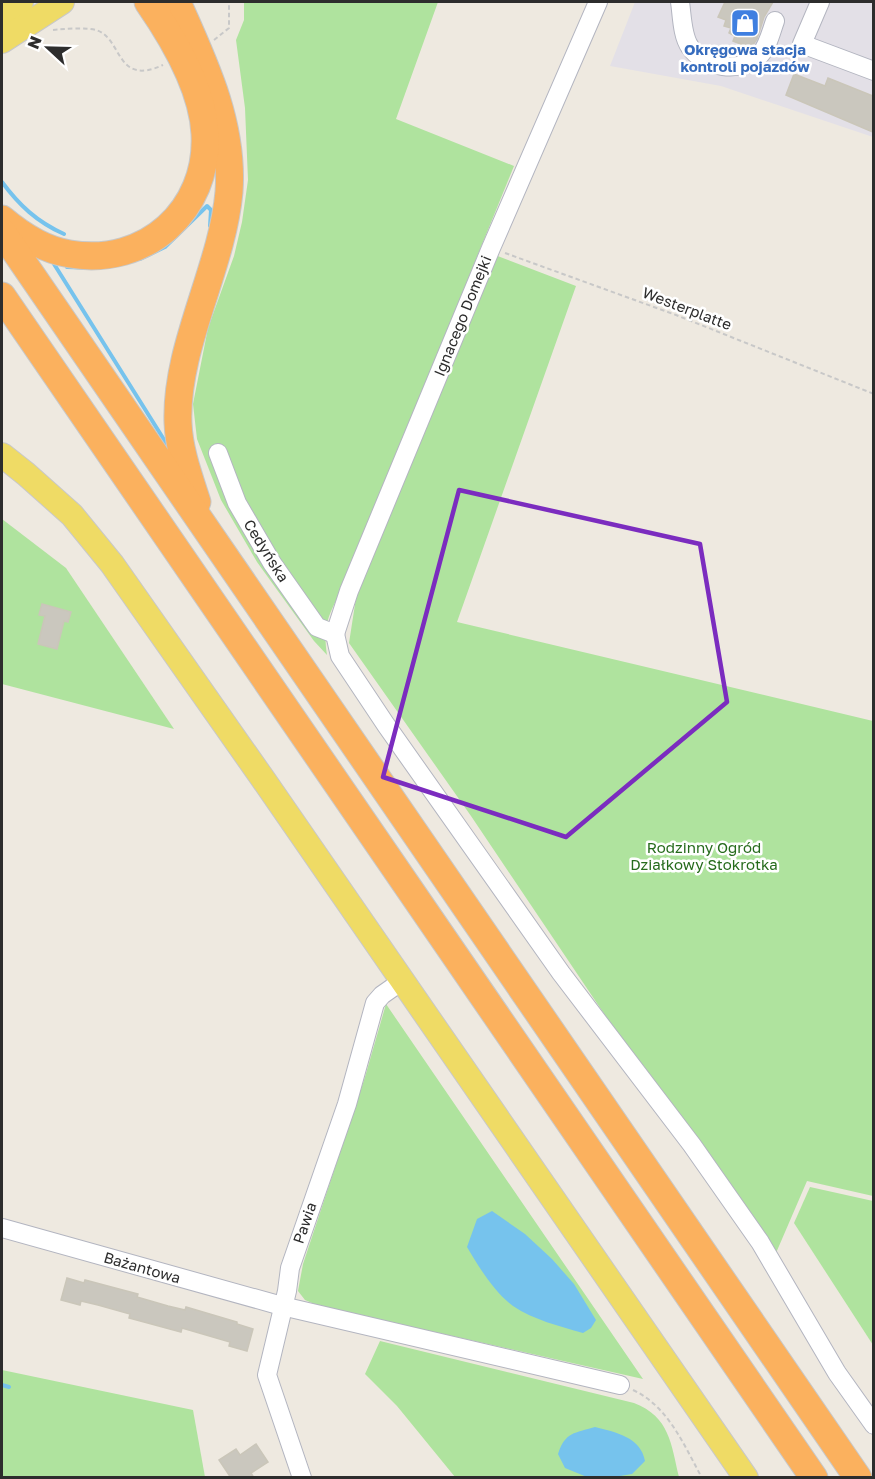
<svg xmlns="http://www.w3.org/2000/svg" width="875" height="1479" font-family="'Golos Text',sans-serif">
<rect width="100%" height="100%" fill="#eee9e0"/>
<path fill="#e3e0e7" d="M635,2H873V137L721,86L610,66Z"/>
<g fill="#afe39e">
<path d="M244,2H438L396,119L514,166L340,593C327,617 323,628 327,655L314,641L257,562L221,500L197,439L193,404L208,328L234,256L242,222L248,180L245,108L236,40L244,20Z"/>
<path d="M495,255L576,286L457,622L873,721V1196L807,1181L776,1253L646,1069L617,1033L471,816L349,643L356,598Z"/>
<path d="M2,519L66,568L174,729L2,684Z"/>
<path d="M386,1004L643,1379L319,1306L305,1300L298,1291L303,1264L365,1077Z"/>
<path d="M810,1187L873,1201V1345L794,1223Z"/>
<path d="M380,1341L634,1403C670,1417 671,1444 679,1477H455L397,1406L365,1374Z"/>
<path d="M2,1370L193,1410L205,1477H2Z"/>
</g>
<g fill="#76c3ed">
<path d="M492,1211L525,1234L552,1259L574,1284L596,1320L591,1328L583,1333C559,1326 534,1320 513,1306C495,1293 478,1266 467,1247L477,1219Z"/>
<path d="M595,1427C615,1432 641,1437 645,1461L632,1474L614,1477H587L565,1468L558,1454C565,1432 575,1433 595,1427Z"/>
</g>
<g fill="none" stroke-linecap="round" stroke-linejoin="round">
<g stroke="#76c3ed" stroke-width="4">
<path d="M2,182C19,205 37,222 64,234"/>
<path d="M140,259L165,247L207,206L211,210L210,226"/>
<path d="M54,264L168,446"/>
<path d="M67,267L95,268"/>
<path d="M2,1385L9,1387"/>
</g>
</g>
<g fill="#cac7be" stroke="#cac6b9" stroke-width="1.5">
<path d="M725,2H773L764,17L757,39L751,48L733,41L735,36L729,33L731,28L724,26L726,20L718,17Z"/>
<path d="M794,74L825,86L828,78L873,96V132L786,95Z"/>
<path d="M42,604L71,612L68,622L64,621L57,649L38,644L45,616L39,615Z"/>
<path d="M67,1278L84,1283L85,1280L119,1289L138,1294L137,1297L168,1306L185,1310L186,1307L237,1322V1324L253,1329L247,1351L229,1346L230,1342L182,1328L181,1332L129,1318L130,1314L98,1305L81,1301L80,1305L61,1300Z"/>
<path d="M256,1444L268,1462L251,1473L254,1478H231L219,1460L236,1449L240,1455Z"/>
</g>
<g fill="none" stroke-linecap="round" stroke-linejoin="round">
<g stroke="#b3b5c0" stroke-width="20">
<g id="minor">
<path d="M680,2C682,15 682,36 690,47C704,68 741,74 760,55C768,46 771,32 775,21"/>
<path d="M820,2L802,44L874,71"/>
<path d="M218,453L237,503L272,563L317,627L335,634"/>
<path d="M335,634L340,656L386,725L561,973L692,1145L760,1242L837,1373L874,1425"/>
<path d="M335,634L349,591L491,248L598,2"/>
<path d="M2,1228L282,1306L620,1385"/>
<path d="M302,1478L267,1375L287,1291L290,1268L347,1104L375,1003L382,995L402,981"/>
</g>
</g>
<g stroke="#c8c8c8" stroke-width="26">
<g id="major">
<path d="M2,15L21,2"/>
<path d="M2,41L62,2"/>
<path d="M2,455L26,474L72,515L112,564L263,779L746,1478"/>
</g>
</g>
<g stroke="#c8c8c8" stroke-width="29">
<g id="highway">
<path d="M177,2C204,62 234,124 229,192C222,269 175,347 178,423C179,450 189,477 197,502"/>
<path d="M2,219C21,235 44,250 70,254C146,267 209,210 205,134C203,89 173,38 148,2"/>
<path d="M2,232C287,647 573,1062 858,1478"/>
<path d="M2,296L814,1478"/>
</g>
</g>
<g stroke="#c8c8c8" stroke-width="2" stroke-dasharray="4.5 3" stroke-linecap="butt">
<path d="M53,30C63,29 86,27 96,30C123,38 115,87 163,65"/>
<path d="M214,40L229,28V2"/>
<path d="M505,253L676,315L874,394"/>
<path d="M633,1390C668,1406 684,1445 702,1478"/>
</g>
<use href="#minor" stroke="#fff" stroke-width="18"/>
<use href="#major" stroke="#efdb65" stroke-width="24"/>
<use href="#highway" stroke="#fbb15e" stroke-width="27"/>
</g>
<path fill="none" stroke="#7b2cbf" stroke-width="4.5" stroke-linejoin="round" d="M459,490L700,544L727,702L566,837L383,777Z"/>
<defs>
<g id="shop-square" transform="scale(1.5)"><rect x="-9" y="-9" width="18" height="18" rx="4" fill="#3f7fe0" stroke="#fff"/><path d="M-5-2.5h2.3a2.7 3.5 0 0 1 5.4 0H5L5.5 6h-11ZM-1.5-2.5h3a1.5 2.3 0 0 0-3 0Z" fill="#fff"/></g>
</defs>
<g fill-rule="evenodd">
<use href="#shop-square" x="745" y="23"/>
</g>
<g text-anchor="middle" stroke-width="5" stroke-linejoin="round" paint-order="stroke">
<g font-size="15" font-weight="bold" fill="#366cbe" stroke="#fff">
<text x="745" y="55">Okręgowa stacja<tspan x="745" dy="17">kontroli pojazdów</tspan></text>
</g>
<g font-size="15" fill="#2d2d2d" stroke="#fff">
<text transform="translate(687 309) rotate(21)" y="5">Westerplatte</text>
<text transform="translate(463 316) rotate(-68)" y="5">Ignacego Domejki</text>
<text transform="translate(266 551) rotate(58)" y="5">Cedyńska</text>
<text transform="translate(305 1223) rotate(-71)" y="5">Pawia</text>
<text transform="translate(142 1268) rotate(16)" y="5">Bażantowa</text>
</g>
<g font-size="15" fill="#266b1c" stroke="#fff">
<text x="704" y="853">Rodzinny Ogród<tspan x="704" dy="17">Działkowy Stokrotka</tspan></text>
</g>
</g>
<rect width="875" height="1479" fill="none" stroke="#2d2d2d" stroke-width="6"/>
<g transform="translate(48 48) rotate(292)" stroke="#ffffff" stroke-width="4.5" paint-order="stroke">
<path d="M0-4.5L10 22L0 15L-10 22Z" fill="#2d2d2d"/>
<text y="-9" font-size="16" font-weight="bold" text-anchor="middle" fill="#2d2d2d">N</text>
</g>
</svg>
